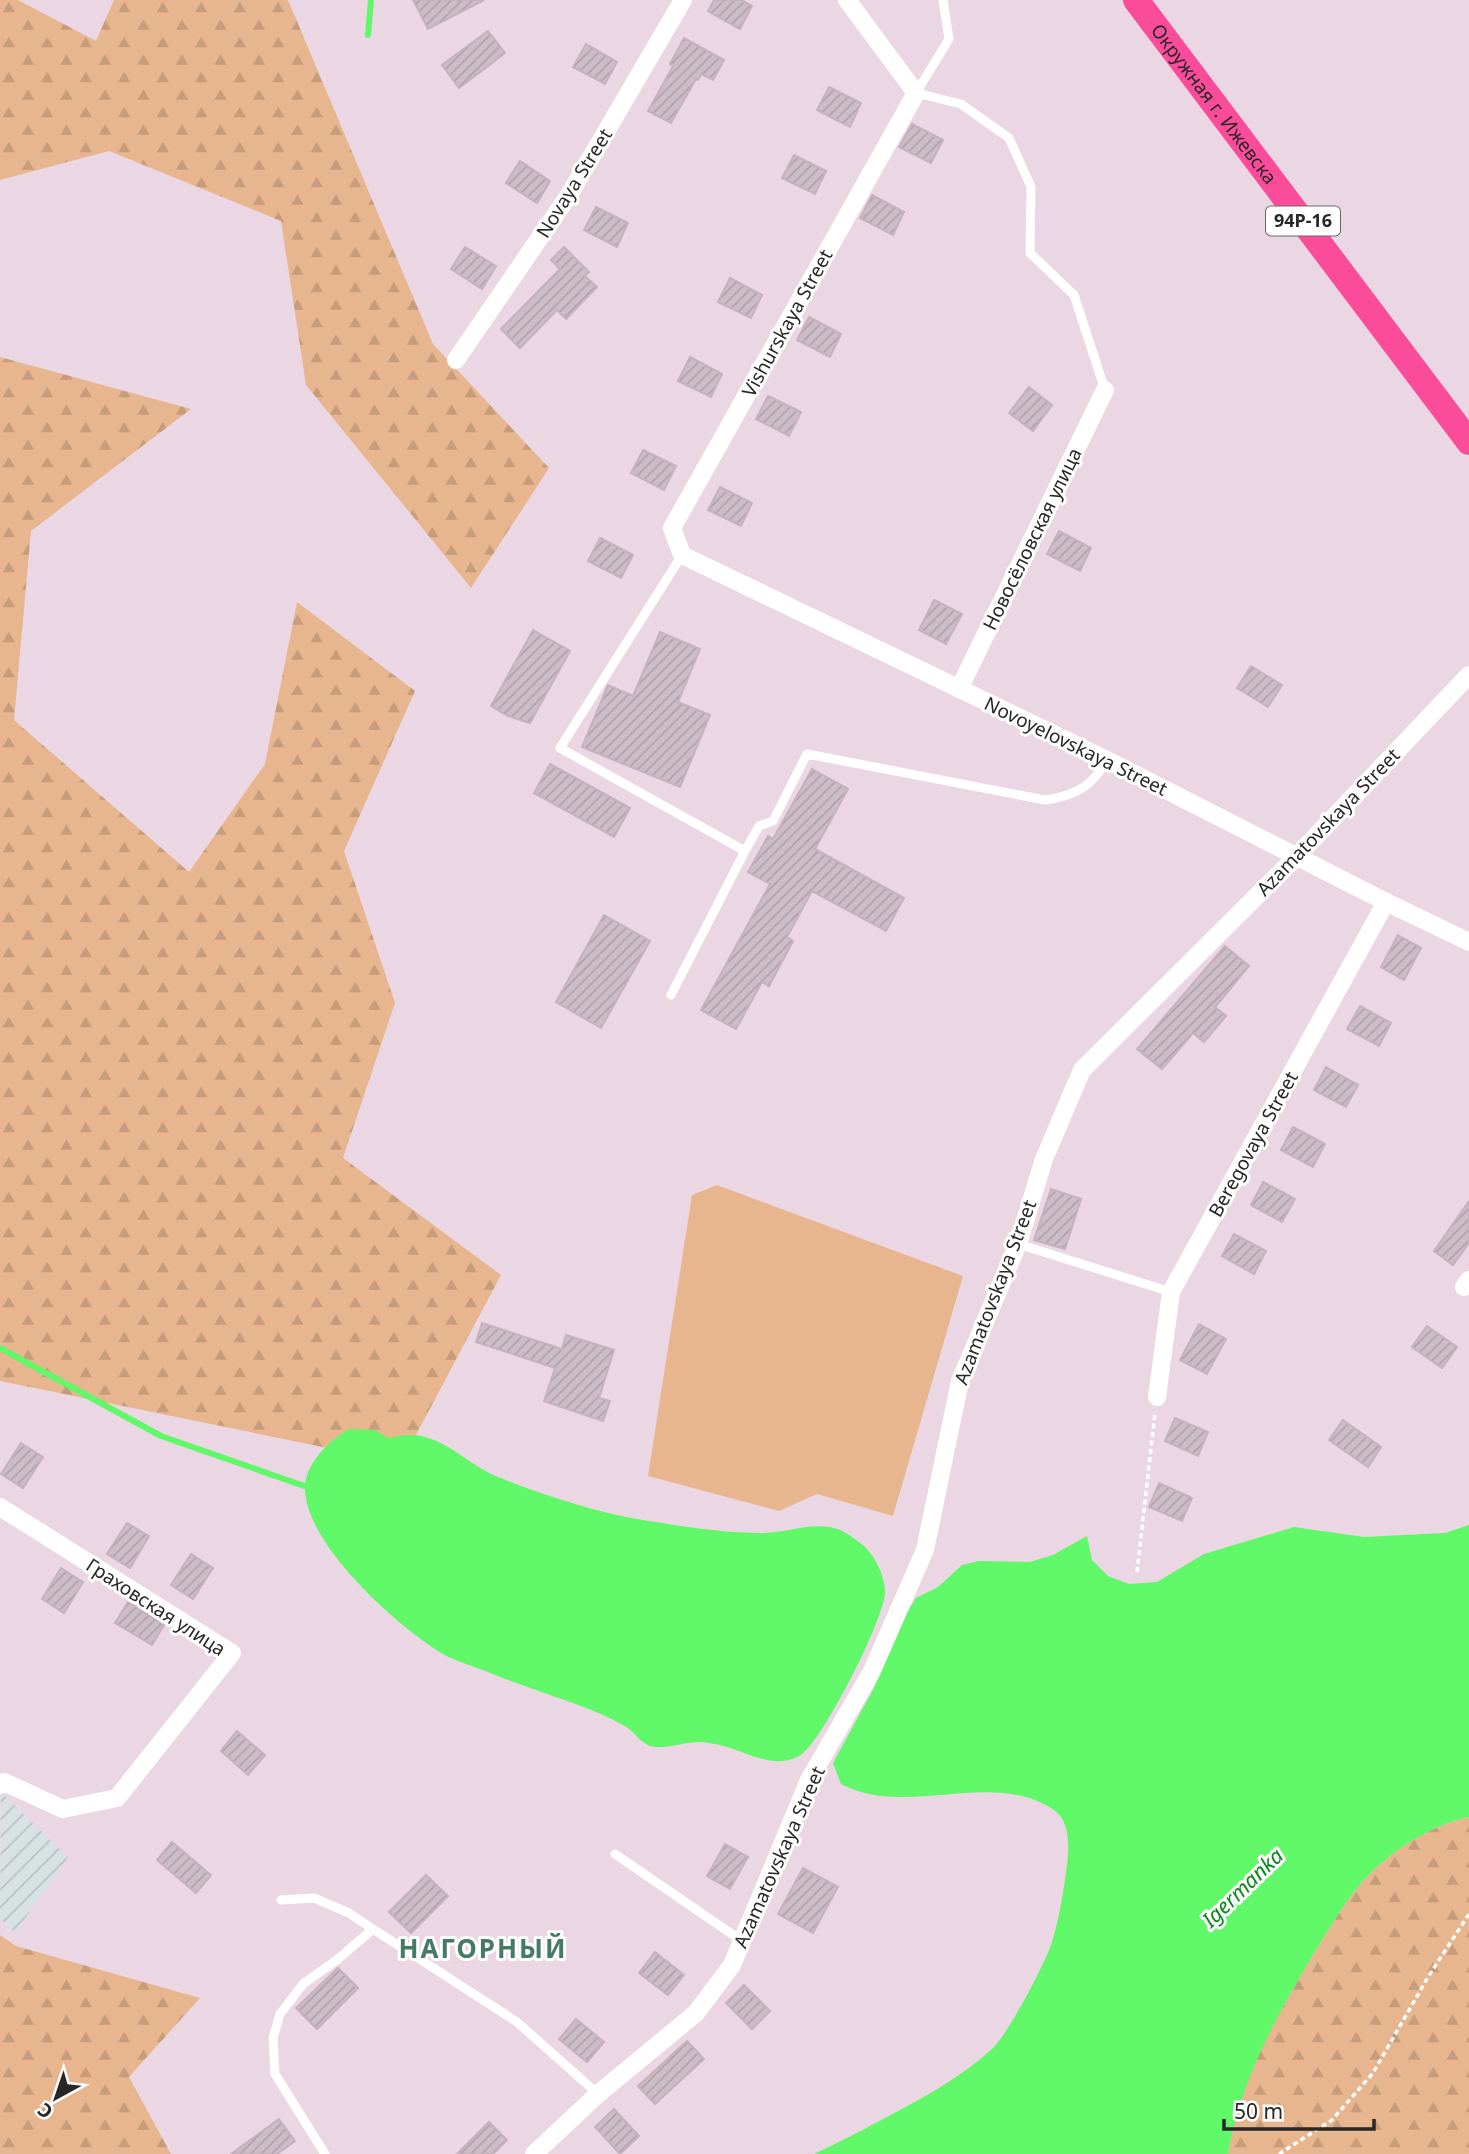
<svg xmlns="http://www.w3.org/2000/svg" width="1469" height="2154" font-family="'Noto Sans',sans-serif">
<defs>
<pattern id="industrial-furrows" width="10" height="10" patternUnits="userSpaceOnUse" patternTransform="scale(1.75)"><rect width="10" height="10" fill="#d8e2e2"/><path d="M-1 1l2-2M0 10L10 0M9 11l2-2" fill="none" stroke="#b9c2c2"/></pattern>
<pattern id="forest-firs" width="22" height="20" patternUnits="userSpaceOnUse" patternTransform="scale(1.75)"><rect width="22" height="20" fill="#e7b68e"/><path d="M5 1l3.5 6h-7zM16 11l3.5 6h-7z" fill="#c69c7a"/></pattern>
<pattern id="building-hatch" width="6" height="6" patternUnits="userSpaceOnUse" patternTransform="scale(1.75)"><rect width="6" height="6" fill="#ccbcc6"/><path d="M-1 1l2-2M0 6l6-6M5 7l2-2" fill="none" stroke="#afa2aa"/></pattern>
</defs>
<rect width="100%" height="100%" fill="#ebd7e4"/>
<path fill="url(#industrial-furrows)" d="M1,1792L68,1857L15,1933L0,1918Z"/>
<g fill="url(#forest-firs)">
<path d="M0,0H18L96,41L114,0H288L433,344L549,468L471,588L306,385L281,221L109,151L0,180Z"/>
<path d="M0,357L191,409L31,531L14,720L189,872L265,764L297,602L415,691L344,851L395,1003L343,1158L501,1275L401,1463L0,1381Z"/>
<path d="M1469,1817V2154H1228C1238,2084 1275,2019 1311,1958C1326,1934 1340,1909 1358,1887C1385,1854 1428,1826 1469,1817Z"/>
<path d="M0,1935L16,1946L200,1998L129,2077L171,2154H0Z"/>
</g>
<path fill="#e7b68e" d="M717,1185L963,1276L893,1516L817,1494L779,1511L648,1476L692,1195Z"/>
<g fill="#60f768">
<path d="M349,1429L375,1430L388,1438C395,1437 402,1435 409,1435C443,1434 469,1466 498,1477C546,1496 598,1513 649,1521C686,1527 725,1533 762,1533C787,1533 815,1520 840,1530C847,1533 858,1541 864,1546C875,1556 884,1575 885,1590C887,1615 823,1739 802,1754C776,1772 746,1751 720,1745C713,1744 707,1742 699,1742C685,1742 664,1750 650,1746C640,1742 636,1734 628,1728C621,1723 611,1719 603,1715C564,1698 522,1687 483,1670C470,1665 455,1661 443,1654C398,1627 306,1545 305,1489C304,1465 329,1440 349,1429Z"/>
<path d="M1469,1525V1817C1428,1826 1385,1854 1358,1887C1340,1909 1326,1934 1311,1958C1275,2019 1239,2084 1228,2154H814C838,2143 861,2131 885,2118C923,2098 960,2078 992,2049C1008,2034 1045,1964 1052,1942C1058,1922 1062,1901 1065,1880C1068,1859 1074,1824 1054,1810C992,1768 907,1819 841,1784L833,1763L874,1688L901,1622L916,1598L938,1587L962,1565L979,1561L1030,1562L1053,1555L1087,1536L1092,1560L1108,1576L1129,1584L1157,1582L1204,1554L1294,1527L1364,1537L1445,1533Z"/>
</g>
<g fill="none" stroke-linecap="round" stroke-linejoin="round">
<g stroke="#60f768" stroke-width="6">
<path d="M368,35L371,0"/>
<path d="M0,1348L161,1436L310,1488"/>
</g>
</g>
<g fill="url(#building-hatch)" stroke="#c6b1bd" stroke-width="2">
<path d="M413,0H484L428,29Z"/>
<path d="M714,0H741L752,6L740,29L708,11Z"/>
<path d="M488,31L505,53L459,88L442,65Z"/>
<path d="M684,38L724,60L713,80L701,74L698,80L696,79L671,123L648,111L673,66L670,64Z"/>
<path d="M586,44L617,62L605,84L573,67Z"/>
<path d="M829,87L861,103L850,127L817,110Z"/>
<path d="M912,124L943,140L931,163L899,147Z"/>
<path d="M794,155L826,171L815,194L782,178Z"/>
<path d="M520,161L550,181L537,203L506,183Z"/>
<path d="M872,195L904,212L893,235L860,218Z"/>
<path d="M596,207L628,223L617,247L584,230Z"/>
<path d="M465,247L496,266L482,289L451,269Z"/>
<path d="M564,247L589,272L585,276L597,287L566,319L557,310L520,348L501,329L560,269L551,260Z"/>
<path d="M730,278L762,295L751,318L718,302Z"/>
<path d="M809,317L841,334L830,357L797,340Z"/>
<path d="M690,357L722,374L711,397L678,381Z"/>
<path d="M1029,387L1052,405L1033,431L1009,413Z"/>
<path d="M768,396L801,412L789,436L756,419Z"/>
<path d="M643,450L676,466L664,490L631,473Z"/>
<path d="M720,487L752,503L741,526L708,510Z"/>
<path d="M1059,531L1091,548L1080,571L1047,554Z"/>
<path d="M600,538L633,555L621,578L588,561Z"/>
<path d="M934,600L962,614L946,644L919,630Z"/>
<path d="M533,630L570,651L530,723L508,716L491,706Z"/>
<path d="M660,632L700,649L678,702L710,715L680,787L582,747L608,685L633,696Z"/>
<path d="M1251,666L1282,685L1268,707L1237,688Z"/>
<path d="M550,764L630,808L614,837L534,793Z"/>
<path d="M812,769L848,789L815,849L904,898L886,931L812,891L787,937L793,941L769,986L762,982L736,1029L701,1010L770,884L748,872L768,836L773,839Z"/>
<path d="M604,915L650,941L601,1028L556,1002Z"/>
<path d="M1398,935L1421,948L1404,980L1381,967Z"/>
<path d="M1225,946L1249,966L1215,1007L1226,1016L1204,1042L1193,1033L1162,1069L1137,1049Z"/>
<path d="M1360,1006L1391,1023L1379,1046L1347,1029Z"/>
<path d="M1326,1067L1358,1085L1346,1107L1314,1090Z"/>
<path d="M1293,1127L1325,1144L1313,1167L1281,1150Z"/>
<path d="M1263,1182L1295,1199L1282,1222L1251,1205Z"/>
<path d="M1051,1189L1081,1199L1065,1249L1034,1240Z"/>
<path d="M1469,1201V1243L1453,1265L1434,1251Z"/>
<path d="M1234,1234L1266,1251L1254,1274L1222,1256Z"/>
<path d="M482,1323L562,1349L566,1335L614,1350L599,1398L610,1401L603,1421L544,1401L555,1368L476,1342Z"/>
<path d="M1199,1324L1226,1339L1207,1374L1180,1360Z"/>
<path d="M1427,1326L1457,1347L1442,1368L1412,1347Z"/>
<path d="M1175,1418L1208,1432L1198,1456L1165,1441Z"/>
<path d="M1343,1420L1381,1447L1368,1467L1329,1440Z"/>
<path d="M21,1443L43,1457L23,1488L1,1474Z"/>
<path d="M1159,1483L1192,1498L1182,1521L1149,1507Z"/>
<path d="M127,1523L149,1536L130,1568L107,1554Z"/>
<path d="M191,1554L213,1568L193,1599L171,1585Z"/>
<path d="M61,1568L83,1582L64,1613L42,1599Z"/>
<path d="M128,1602L164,1625L152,1645L115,1623Z"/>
<path d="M237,1731L265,1755L248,1775L221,1751Z"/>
<path d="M172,1842L211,1875L196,1893L157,1860Z"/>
<path d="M725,1844L748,1857L730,1889L707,1876Z"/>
<path d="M803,1868L838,1887L813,1933L778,1914Z"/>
<path d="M426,1875L448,1896L411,1933L389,1912Z"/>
<path d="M655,1952L684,1975L668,1995L639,1973Z"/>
<path d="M338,1968L358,1988L317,2029L296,2008Z"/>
<path d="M744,1985L770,2011L752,2029L726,2003Z"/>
<path d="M576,2019L604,2042L587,2062L559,2039Z"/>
<path d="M687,2041L704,2059L655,2104L638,2086Z"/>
<path d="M614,2109L639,2136L620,2154L595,2127Z"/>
<path d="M279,2119L295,2141L277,2154H231Z"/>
<path d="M489,2122L507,2140L493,2154H457Z"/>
</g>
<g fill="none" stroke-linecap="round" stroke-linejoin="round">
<g stroke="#fff" stroke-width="3.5" stroke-dasharray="5 3.5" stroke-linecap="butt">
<path d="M1137,1572L1155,1413"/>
<path d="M1279,2154L1332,2120L1373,2073L1428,1977L1469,1914"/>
</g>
<g stroke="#fff" stroke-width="9">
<path d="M943,0L949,39L916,93L961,104L1009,138L1031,187L1030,253L1074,295L1105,390"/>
<path d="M745,851L759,826L773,821L807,754L1045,800C1074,796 1092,787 1107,760"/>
<path d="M671,995L745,851L560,748L682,555"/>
<path d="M1018,1244L1171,1292"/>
<path d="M615,1854L742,1941"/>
<path d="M281,1900L314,1898L349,1913L373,1929"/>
<path d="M325,2154L275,2074L273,2038L280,2014L303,1984L338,1959L373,1929L517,2022L598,2094"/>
</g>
<g stroke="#fff" stroke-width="18">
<path d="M847,0L916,93L672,528L682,555L1107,760L1386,902L1469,942"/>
<path d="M456,360L569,195L683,0"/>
<path d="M959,689L1105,390"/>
<path d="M1464,1287L1469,1280"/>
<path d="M1157,1397L1171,1292L1386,902"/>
<path d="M0,1507L232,1653L117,1798L63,1809L4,1782L0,1785"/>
<path d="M534,2154L598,2094L696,2013L732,1965L809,1780L872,1671L925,1550L960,1381L1018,1244L1044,1159L1082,1070L1296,857L1469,675"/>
</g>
<path stroke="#fa4c9a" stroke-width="26" id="s1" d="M1136,0L1469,442"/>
</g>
<g text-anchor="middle" stroke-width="6" stroke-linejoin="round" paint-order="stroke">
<rect fill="#fff" stroke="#686868" stroke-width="2" x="1266" y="206.5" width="74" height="29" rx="5"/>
<g font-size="18" font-weight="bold" fill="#272727">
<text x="1303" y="227">94Р-16</text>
</g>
<g font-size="19" fill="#272727" stroke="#fff">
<text dy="7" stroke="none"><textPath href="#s1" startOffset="130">Окружная г. Ижевска</textPath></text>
<text transform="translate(574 183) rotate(-58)" y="7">Novaya Street</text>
<text transform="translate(787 323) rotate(-61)" y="7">Vishurskaya Street</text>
<text transform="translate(1032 539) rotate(-64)" y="7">Новосёловская улица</text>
<text transform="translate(1076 746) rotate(26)" y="7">Novoyelovskaya Street</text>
<text transform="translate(1328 822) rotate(-46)" y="7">Azamatovskaya Street</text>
<text transform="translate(1253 1144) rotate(-61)" y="7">Beregovaya Street</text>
<text transform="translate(995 1292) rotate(-69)" y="7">Azamatovskaya Street</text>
<text transform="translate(156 1607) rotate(33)" y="7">Граховская улица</text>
<text transform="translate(779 1857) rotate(-66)" y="7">Azamatovskaya Street</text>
</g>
<g font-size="21" font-style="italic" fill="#068917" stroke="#fff">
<text transform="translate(1243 1888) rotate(-44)" y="7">Igermanka</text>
</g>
<g font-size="26" font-weight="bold" letter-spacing="2" fill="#457a65" stroke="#fff">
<text x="483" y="1958">НАГОРНЫЙ</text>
</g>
</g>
<g transform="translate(56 2098) rotate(220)" stroke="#ffffff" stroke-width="5" paint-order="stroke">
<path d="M0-5L12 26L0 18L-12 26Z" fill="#272727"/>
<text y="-10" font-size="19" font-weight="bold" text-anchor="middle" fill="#272727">С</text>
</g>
<path d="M1224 2119v10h150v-10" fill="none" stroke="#272727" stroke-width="3.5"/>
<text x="1234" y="2119" font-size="21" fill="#272727" stroke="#ffffff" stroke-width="5" paint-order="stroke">50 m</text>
</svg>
